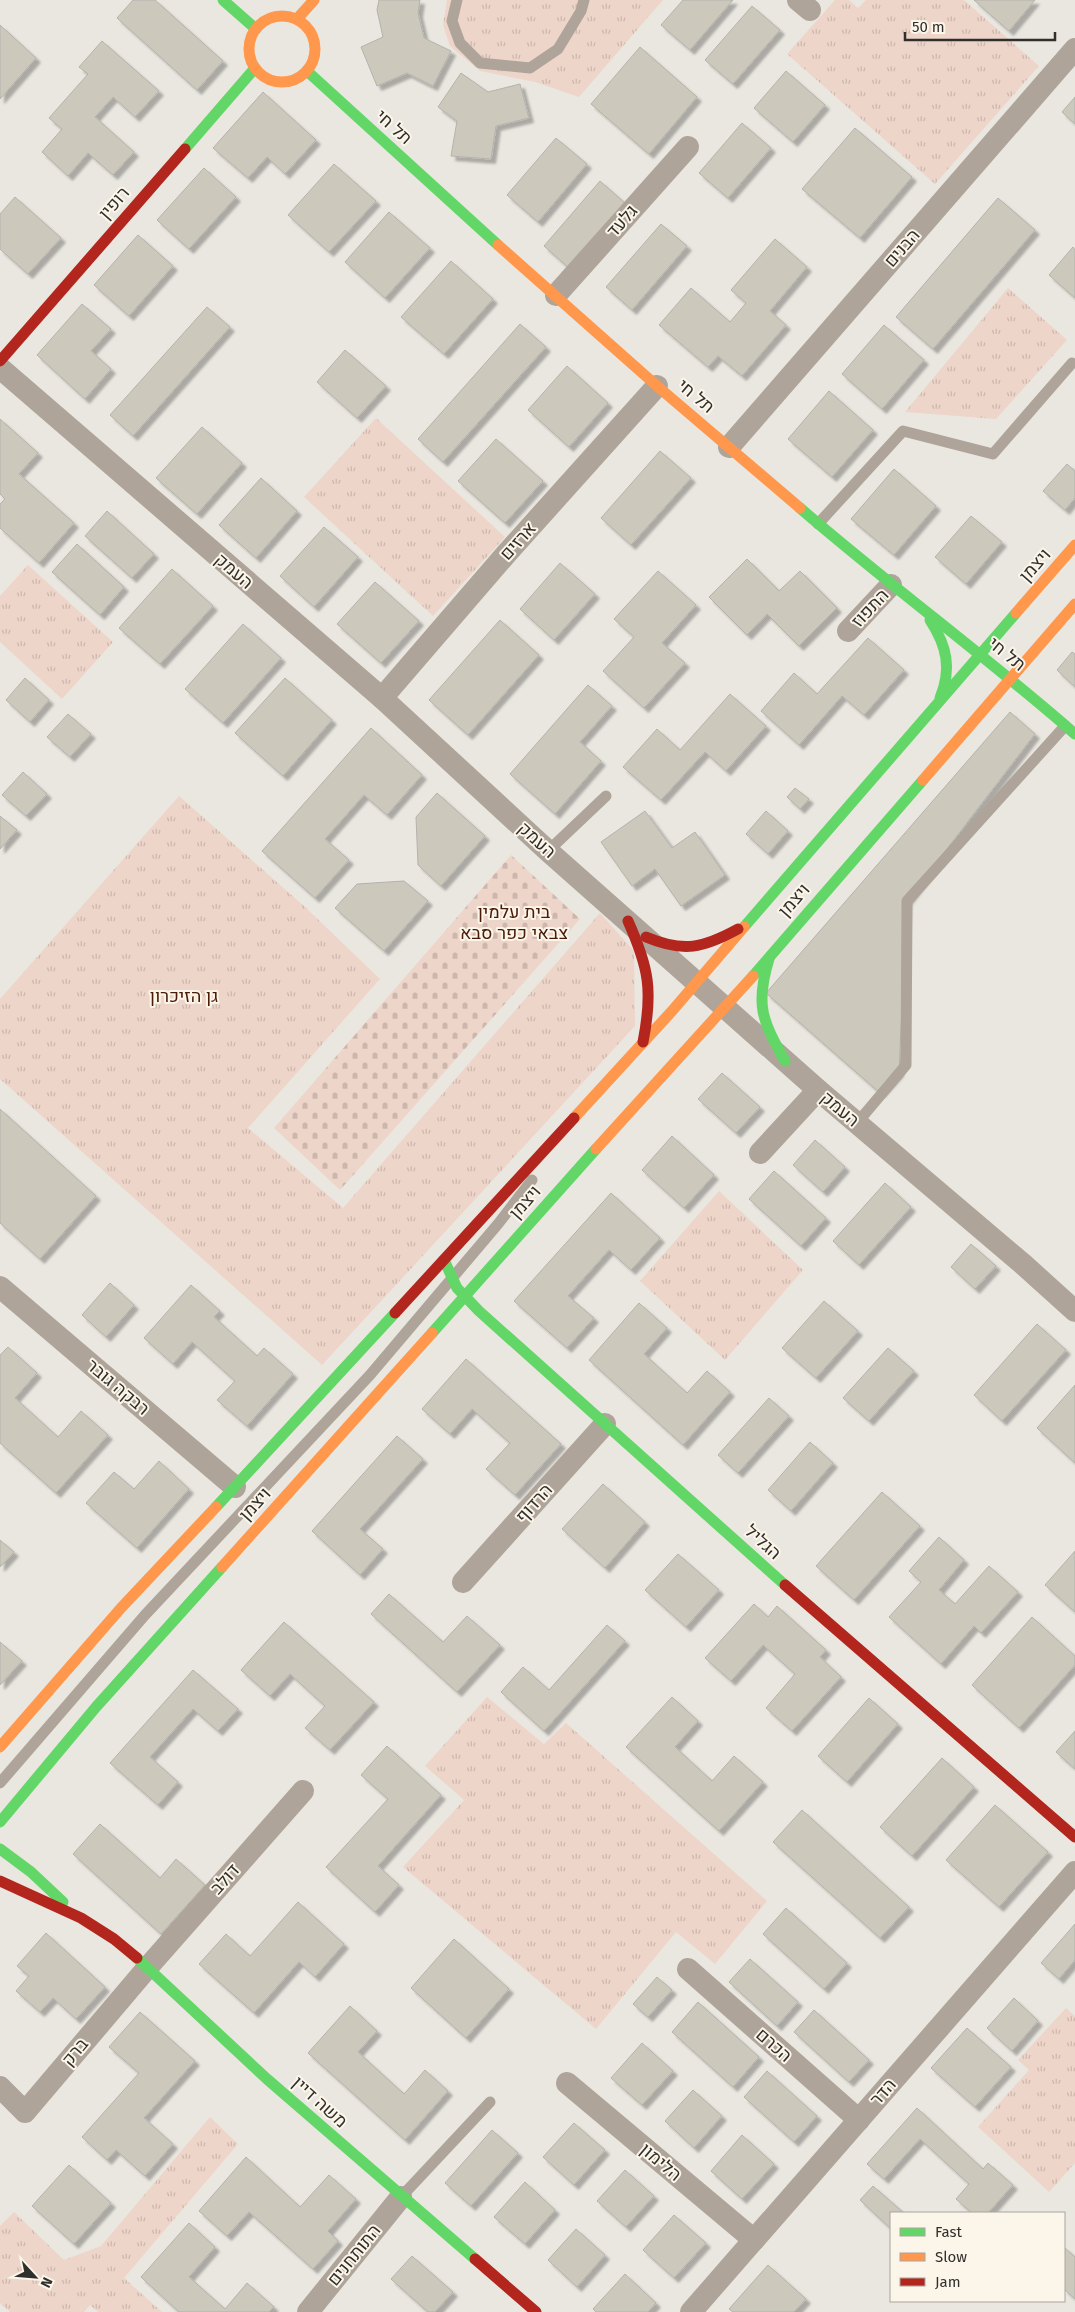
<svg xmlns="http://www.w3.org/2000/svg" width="1075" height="2312" font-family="'Fira Sans',Heebo,sans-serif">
<defs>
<pattern id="cemetery-stones" width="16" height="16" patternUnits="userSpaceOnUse" patternTransform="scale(1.25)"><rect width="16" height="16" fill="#eed5c9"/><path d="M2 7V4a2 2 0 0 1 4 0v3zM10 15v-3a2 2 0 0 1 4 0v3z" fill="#cdb7ad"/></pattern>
<pattern id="park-tufts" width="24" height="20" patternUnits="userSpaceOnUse" patternTransform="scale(1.25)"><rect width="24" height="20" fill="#eed5c9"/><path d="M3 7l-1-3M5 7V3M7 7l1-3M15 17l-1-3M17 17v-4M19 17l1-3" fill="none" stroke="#cdb7ad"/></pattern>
<filter id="shadow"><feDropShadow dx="4.5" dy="4.5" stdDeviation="1" flood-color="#0004"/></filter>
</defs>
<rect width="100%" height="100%" fill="#eae7e0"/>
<path fill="url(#cemetery-stones)" d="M511,855L580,919L340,1190L274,1128Z"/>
<g fill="url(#park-tufts)">
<path d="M447,0H663L579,97L535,82L480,71L450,46L443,25Z"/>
<path d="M835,0H849L858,8L866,0H964L1039,66L935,184L787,54Z"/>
<path d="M1008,288L1067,340L996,419L905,412Z"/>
<path d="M376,418L505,537L433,616L304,497Z"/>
<path d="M28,565L113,642L62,699L0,642V596Z"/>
<path d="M179,796L304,906L380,979L248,1128L343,1208L600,913L634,951L635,1026L322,1365L0,1079V999Z"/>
<path d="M719,1191L803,1270L725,1360L640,1281Z"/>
<path d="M487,1697L544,1744L566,1723L767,1901L715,1964L676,1932L596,2029L403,1867L464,1800L425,1766Z"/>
<path d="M1066,2008L1075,2016V2163L1049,2192L978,2127L1029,2070L1018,2060Z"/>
<path d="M210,2117L238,2144L124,2278L162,2312H98L90,2305L84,2312H10L0,2303V2226L14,2212L64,2260L101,2246Z"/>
</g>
<g fill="#ccc9bc" stroke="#b3b2ac" filter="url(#shadow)">
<path d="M133,0H155L223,61L197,90L117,18Z"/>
<path d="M379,0H420L418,13L424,38L451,51L433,86L407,73L377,86L361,47L383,37L377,10Z"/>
<path d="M683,0H733L690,50L661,25Z"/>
<path d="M974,0H1035L1009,31Z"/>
<path d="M752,6L780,30L733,84L705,60Z"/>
<path d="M0,25L36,58L0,99Z"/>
<path d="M102,41L159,91L135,117L113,97L95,117L134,152L113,175L88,153L68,176L42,152L62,129L49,118L88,74L79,67Z"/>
<path d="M640,47L697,97L649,154L591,104Z"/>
<path d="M786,71L825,105L793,142L754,108Z"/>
<path d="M461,73L488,92L520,84L529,118L496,126L491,159L451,156L457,121L438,107Z"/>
<path d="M263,92L316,140L285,174L267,157L248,178L213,148Z"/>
<path d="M1075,97V124L1062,112Z"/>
<path d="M742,123L771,148L728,198L699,173Z"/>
<path d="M855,128L912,177L860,238L802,189Z"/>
<path d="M556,138L587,164L538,222L507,195Z"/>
<path d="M334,164L376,201L329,252L288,215Z"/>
<path d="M204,168L236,197L189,249L157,220Z"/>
<path d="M600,181L625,203L569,268L544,246Z"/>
<path d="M15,197L61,238L28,274L0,249V214Z"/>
<path d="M998,198L1035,230L933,349L896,317Z"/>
<path d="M389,212L430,248L385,298L345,262Z"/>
<path d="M661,224L687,246L632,310L606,287Z"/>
<path d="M138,235L173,266L129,316L94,285Z"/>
<path d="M775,239L807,267L770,311L786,325L742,376L718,356L708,367L659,325L691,288L730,322L746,303L731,290Z"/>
<path d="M1073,247L1075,250V298L1049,275Z"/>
<path d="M451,261L493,299L444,354L401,317Z"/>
<path d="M82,304L111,329L91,351L111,369L85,399L37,355Z"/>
<path d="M207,307L230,327L133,436L110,415Z"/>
<path d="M520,324L546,347L443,462L418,439Z"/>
<path d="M884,325L924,360L882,409L842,374Z"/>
<path d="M345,350L386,386L357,418L317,382Z"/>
<path d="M567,366L608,403L569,447L528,410Z"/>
<path d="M829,391L873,430L832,477L788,439Z"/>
<path d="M0,419L38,453L19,474L74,523L39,563L0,528V504L5,499L0,494Z"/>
<path d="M202,427L242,463L197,514L156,478Z"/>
<path d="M496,439L543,481L505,523L458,481Z"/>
<path d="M660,451L691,478L631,545L601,518Z"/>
<path d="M1067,464L1075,471V498L1065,510L1043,491Z"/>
<path d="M894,469L936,506L894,555L851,519Z"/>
<path d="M261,478L297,511L256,558L219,525Z"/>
<path d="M107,511L154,554L132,578L85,536Z"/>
<path d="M971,516L1002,542L966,584L935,557Z"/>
<path d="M324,527L358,557L314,607L280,576Z"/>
<path d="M77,544L124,587L100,615L52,572Z"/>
<path d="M747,559L779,591L800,571L837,608L799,646L767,614L747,635L709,597Z"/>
<path d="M560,563L595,594L554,640L520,609Z"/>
<path d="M172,569L213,606L160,664L119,628Z"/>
<path d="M658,571L696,605L662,643L685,663L644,708L603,671L634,637L614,619Z"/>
<path d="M375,582L419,621L381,663L337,624Z"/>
<path d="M500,620L539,655L468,735L429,700Z"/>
<path d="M243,624L281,658L223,723L185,689Z"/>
<path d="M868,638L904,670L864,715L842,696L799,745L761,711L794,673L817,694Z"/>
<path d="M1072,652L1075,654V687L1057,670Z"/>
<path d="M25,678L49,700L30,722L6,700Z"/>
<path d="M285,678L332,720L283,776L235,733Z"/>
<path d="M588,685L612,706L580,742L601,761L555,814L510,774Z"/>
<path d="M730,694L766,726L726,771L705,752L661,800L623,767L657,729L680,750Z"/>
<path d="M1010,712L1035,734L907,901L899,1072L880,1093L766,993Z"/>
<path d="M68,714L91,734L70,757L47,737Z"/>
<path d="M371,728L422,775L387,815L364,795L325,839L349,860L315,898L262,851Z"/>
<path d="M23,772L47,794L26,816L2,795Z"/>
<path d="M795,788L809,799L800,809L787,797Z"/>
<path d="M437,793L485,836L441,886L418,865L416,817Z"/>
<path d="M645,811L672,848L695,832L725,875L681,906L655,869L632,886L601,842Z"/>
<path d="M766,811L788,831L768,854L746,834Z"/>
<path d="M0,816L17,830L0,849Z"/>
<path d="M404,881L428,901L384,951L335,908L357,884Z"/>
<path d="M722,1073L760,1107L736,1133L698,1099Z"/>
<path d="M0,1109L96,1196L40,1259L0,1223Z"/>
<path d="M672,1136L714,1175L684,1208L642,1170Z"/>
<path d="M815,1140L845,1167L823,1192L793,1165Z"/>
<path d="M774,1171L826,1218L801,1246L749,1199Z"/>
<path d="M885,1183L911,1207L859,1265L833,1241Z"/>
<path d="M611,1193L660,1238L631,1270L609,1250L568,1296L594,1318L567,1348L514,1301Z"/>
<path d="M971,1244L996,1266L975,1289L951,1267Z"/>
<path d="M110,1283L134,1305L106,1337L82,1315Z"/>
<path d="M191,1285L220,1311L214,1317L257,1356L264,1348L293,1374L247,1426L217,1400L235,1381L192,1342L173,1364L144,1338Z"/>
<path d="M824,1301L858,1331L816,1378L782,1348Z"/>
<path d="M639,1303L667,1328L644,1354L687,1393L707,1371L730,1392L683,1445L589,1360Z"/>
<path d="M1037,1324L1066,1350L1002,1421L974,1395Z"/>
<path d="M8,1347L37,1373L15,1398L58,1437L81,1411L108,1435L56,1493L0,1443V1355Z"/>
<path d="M888,1348L914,1371L869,1421L843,1398Z"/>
<path d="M466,1359L561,1444L515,1495L486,1469L510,1443L472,1409L450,1434L422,1409Z"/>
<path d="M1075,1385V1463L1037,1428Z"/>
<path d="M769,1398L789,1416L738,1473L718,1455Z"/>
<path d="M397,1436L423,1459L360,1529L383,1549L360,1575L312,1531Z"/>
<path d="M810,1442L833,1463L791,1511L768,1490Z"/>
<path d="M159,1461L189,1489L137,1548L86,1503L114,1472L134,1489Z"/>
<path d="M603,1484L645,1522L605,1568L562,1529Z"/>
<path d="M882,1492L920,1526L854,1600L816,1566Z"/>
<path d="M939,1537L964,1560L939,1590L955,1604L989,1566L1018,1592L981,1633L974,1626L941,1664L889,1617L921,1582L909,1571Z"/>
<path d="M0,1540L14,1552L0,1567Z"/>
<path d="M1075,1551V1612L1045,1585Z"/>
<path d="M678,1554L719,1590L686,1627L645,1590Z"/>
<path d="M389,1594L443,1642L467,1616L500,1645L457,1692L371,1614Z"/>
<path d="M754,1604L768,1617L777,1606L826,1650L820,1657L841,1677L792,1731L766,1708L795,1674L763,1645L731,1681L705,1658Z"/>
<path d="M1032,1617L1075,1656V1665L1019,1728L972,1685Z"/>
<path d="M284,1622L374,1702L330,1750L305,1728L325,1706L290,1674L270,1696L241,1670Z"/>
<path d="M607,1625L625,1641L544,1731L501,1692L523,1667L549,1690Z"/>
<path d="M0,1642L22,1661L0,1685Z"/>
<path d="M193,1670L238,1709L218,1731L193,1709L150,1757L178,1782L158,1805L110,1763Z"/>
<path d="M672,1697L698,1721L675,1747L712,1781L734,1756L763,1782L719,1831L626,1747Z"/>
<path d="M869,1698L898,1724L847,1782L818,1756Z"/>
<path d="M1075,1731V1769L1056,1752Z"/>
<path d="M387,1746L441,1795L378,1866L399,1885L375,1912L326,1867L388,1799L361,1775Z"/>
<path d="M942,1758L974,1787L912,1856L880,1827Z"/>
<path d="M995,1805L1048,1852L999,1907L946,1860Z"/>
<path d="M802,1810L909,1907L880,1938L773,1842Z"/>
<path d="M100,1824L160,1878L176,1859L205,1885L161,1934L73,1854Z"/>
<path d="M298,1902L344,1944L315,1977L299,1962L254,2013L199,1964L226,1934L250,1956Z"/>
<path d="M786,1908L847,1963L824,1989L763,1934Z"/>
<path d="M1075,1924V1960L1059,1979L1041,1963Z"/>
<path d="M46,1933L105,1987L76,2019L53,1998L40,2012L16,1991L29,1976L17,1966Z"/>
<path d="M454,1939L509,1989L466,2038L411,1988Z"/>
<path d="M750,1959L798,2002L777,2026L729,1982Z"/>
<path d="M657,1977L672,1990L648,2017L633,2004Z"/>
<path d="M1014,1998L1038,2021L1012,2051L987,2028Z"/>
<path d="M698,2002L759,2057L733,2087L672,2032Z"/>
<path d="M350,2006L377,2031L358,2052L404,2094L425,2070L448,2091L405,2140L308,2053Z"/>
<path d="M814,2010L869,2060L849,2082L794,2032Z"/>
<path d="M140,2012L195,2061L144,2118L173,2144L145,2176L116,2150L107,2160L82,2137L139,2073L109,2047Z"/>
<path d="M967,2028L1011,2067L975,2107L931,2068Z"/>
<path d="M642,2043L673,2071L642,2105L611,2078Z"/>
<path d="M767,2071L817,2116L794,2142L744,2097Z"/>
<path d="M693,2090L722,2116L694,2148L665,2121Z"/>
<path d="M917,2108L983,2169L988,2163L1013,2185L988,2213H972L956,2199L969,2184L920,2139L884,2179L867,2164Z"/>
<path d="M574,2123L605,2150L574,2185L543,2157Z"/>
<path d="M492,2130L518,2153L471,2206L445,2183Z"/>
<path d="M742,2135L774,2164L742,2199L711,2171Z"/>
<path d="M246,2157L300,2207L329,2175L356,2199L328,2231L338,2241L313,2269L249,2212L227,2236L199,2211Z"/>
<path d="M69,2165L111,2203L74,2244L32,2206Z"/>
<path d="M625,2170L654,2196L626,2227L597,2201Z"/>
<path d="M525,2182L555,2210L525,2244L494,2217Z"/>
<path d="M873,2186L904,2213H891V2229L860,2200Z"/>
<path d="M674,2215L706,2243L674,2278L643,2250Z"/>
<path d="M189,2223L215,2247L189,2277L225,2309L247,2283L274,2307L269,2312H179L141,2277Z"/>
<path d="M576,2229L605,2255L577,2287L548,2260Z"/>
<path d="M1064,2247L1075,2257V2299L1064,2289Z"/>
<path d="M412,2256L453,2292L435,2312H428L391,2279Z"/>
<path d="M768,2265L806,2299L794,2312H733L729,2309Z"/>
<path d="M625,2274L656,2303L648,2312H596L593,2309Z"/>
</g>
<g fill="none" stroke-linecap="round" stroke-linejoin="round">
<g stroke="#aea49a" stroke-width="11">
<path d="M457,0L452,21L460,43L480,63L530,68L558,49L581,11L584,0"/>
<path d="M818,524L903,431L993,454L1072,363"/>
<path d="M548,851L606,796"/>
<path d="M857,1123L906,1065L907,901L1065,726"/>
<path d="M0,1783L145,1615L370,1375L498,1224L532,1180"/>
<path d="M402,2196L490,2102"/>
</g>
<g stroke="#aea49a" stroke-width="22">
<path d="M798,0L810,10"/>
<path d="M556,295L688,147"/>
<path d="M0,368L382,698L548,851L818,1090L1024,1265L1075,1311"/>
<path d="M729,447L1075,49"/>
<path d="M848,631L891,585"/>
<path d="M382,698L507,553L657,386"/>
<path d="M760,1153L818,1090"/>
<path d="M0,1287L235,1487"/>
<path d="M463,1582L605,1424"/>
<path d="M688,1969L859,2120"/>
<path d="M567,2083L754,2240"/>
<path d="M0,2087L25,2112L148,1967L303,1791"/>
<path d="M308,2312L401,2197"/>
<path d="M691,2312L1075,1872"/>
</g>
<g stroke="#63d668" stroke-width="11">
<path d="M223,0L256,29"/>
<path d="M307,71L498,245"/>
<path d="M185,149L255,68"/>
<path d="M800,508C890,586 986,656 1075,734"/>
<path d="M930,620C947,646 952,669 940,698"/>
<path d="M744,927L1016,613"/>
<path d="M769,959C755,1005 762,1020 785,1061"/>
<path d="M753,976L923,780"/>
<path d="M444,1260L457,1288L479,1311L785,1585"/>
<path d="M432,1333L596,1149"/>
<path d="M216,1507L395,1313"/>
<path d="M0,1822L96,1707L222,1567"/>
<path d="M0,1849L31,1872L63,1902"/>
<path d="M137,1958L267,2079L475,2259"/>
</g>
<g stroke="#ff974d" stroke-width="11">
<circle cx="282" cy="49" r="33"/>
<path d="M297,19L314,0"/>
<path d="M498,245L657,386L800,508"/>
<path d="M1016,613L1075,545"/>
<path d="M923,780L1075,604"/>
<path d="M574,1118L672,1011L744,927"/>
<path d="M596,1149L753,976"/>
<path d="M222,1567L432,1333"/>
<path d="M0,1747L121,1608L216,1507"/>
</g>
<g stroke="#b3261e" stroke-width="11">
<path d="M0,361L185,149"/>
<path d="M628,921C649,968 653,991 643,1042"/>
<path d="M646,937C684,953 703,948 738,929"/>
<path d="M395,1313L574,1118"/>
<path d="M785,1585L1075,1837"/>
<path d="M0,1881L81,1918L114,1939L137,1958"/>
<path d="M475,2259L536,2312"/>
</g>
</g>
<g text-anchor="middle" stroke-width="4" stroke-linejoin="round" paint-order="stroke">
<g font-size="18" fill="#312f2b" stroke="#fbf5ea">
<text transform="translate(394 127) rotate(42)" y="6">תל חי</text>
<text transform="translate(114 203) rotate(-49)" y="6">רופין</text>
<text transform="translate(622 221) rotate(-48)" y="6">גלעד</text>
<text transform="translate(902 248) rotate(-49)" y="6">הבנים</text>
<text transform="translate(696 396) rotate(40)" y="6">תל חי</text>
<text transform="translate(518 541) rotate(-48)" y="6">ארזים</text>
<text transform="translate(1035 565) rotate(-49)" y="6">ויצמן</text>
<text transform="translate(234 571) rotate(41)" y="6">העמק</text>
<text transform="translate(870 608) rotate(-47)" y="6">התפוז</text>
<text transform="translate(1007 654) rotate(39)" y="6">תל חי</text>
<text transform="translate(537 840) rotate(42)" y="6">העמק</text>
<text transform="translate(794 900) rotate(-49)" y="6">ויצמן</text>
<text transform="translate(840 1109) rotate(40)" y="6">העמק</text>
<text transform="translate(525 1202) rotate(-49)" y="6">ויצמן</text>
<text transform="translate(118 1387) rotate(40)" y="6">רבקה גובר</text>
<text transform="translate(534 1503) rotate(-48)" y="6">הרדוף</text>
<text transform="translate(255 1504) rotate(-48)" y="6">ויצמן</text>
<text transform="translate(763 1542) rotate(42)" y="6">הגליל</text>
<text transform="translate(225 1879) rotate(-48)" y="6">דולב</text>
<text transform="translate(774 2045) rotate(41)" y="6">הכרם</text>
<text transform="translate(75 2052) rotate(-50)" y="6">ברק</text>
<text transform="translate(883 2092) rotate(-49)" y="6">הדר</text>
<text transform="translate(320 2102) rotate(42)" y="6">משה דיין</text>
<text transform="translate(661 2162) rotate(40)" y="6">הלימון</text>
<text transform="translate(354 2255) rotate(-51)" y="6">התותחנים</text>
</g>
<g font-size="18" fill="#4b1b07" stroke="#fbf5ea">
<text x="514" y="918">בית עלמין<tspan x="514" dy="21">צבאי כפר סבא</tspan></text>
<text x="184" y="1002">גן הזיכרון</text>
</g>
</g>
<rect x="890" y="2212" width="175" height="90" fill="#fbf5ea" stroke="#aaa69e"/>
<rect x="900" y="2228" width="25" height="8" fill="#63d668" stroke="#aaa69e"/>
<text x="935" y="2237" font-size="15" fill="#312f2b">Fast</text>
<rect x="900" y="2253" width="25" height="8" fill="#ff974d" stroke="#aaa69e"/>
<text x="935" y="2262" font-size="15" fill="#312f2b">Slow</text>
<rect x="900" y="2278" width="25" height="8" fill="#b3261e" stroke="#aaa69e"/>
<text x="935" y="2287" font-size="15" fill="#312f2b">Jam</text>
<g transform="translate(35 2277) rotate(116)" stroke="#fbf5ea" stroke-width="4" paint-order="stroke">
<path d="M0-4L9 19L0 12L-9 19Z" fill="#312f2b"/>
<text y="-8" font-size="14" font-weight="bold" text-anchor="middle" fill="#312f2b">N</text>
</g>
<path d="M905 32v8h150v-8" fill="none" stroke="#312f2b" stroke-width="2.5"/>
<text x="912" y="32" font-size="15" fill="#312f2b" stroke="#fbf5ea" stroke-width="4" paint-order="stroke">50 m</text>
</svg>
